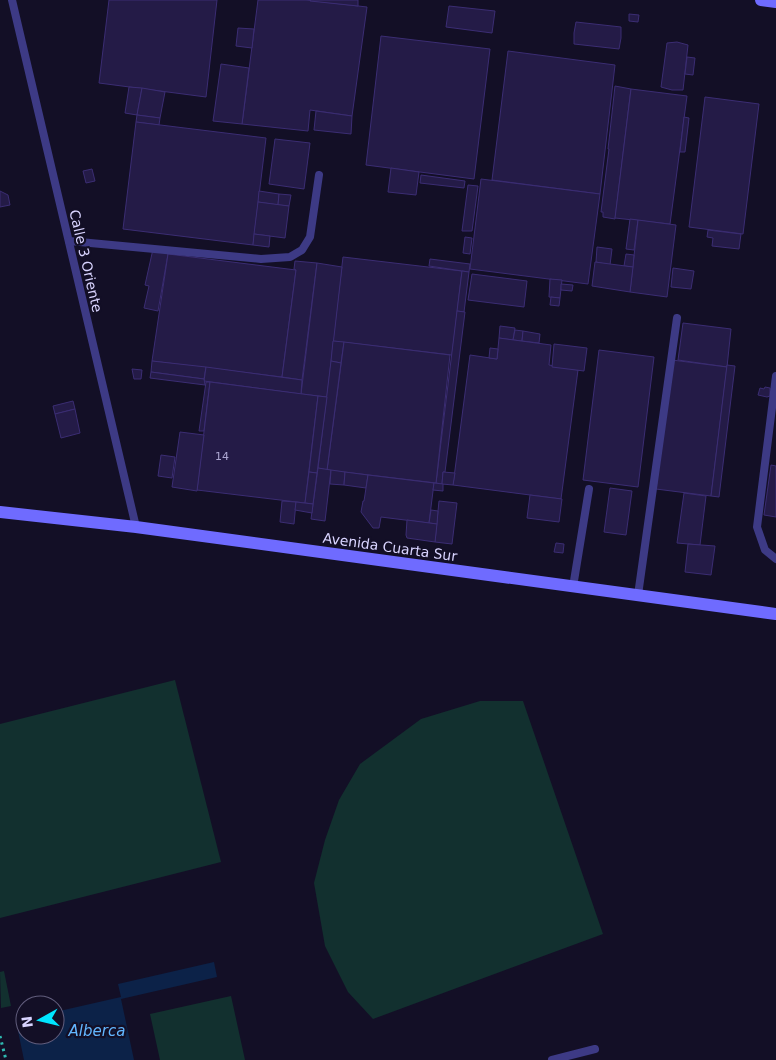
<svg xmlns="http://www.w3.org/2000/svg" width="776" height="1060" font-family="'DejaVu Sans',sans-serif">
<rect width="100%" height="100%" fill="#130f26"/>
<g fill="#12302f">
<path d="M175,680L221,862L0,918V724Z"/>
<path d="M480,701H523L603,934L373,1019L348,992L325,946L314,883L325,840L339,800L360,764L421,719Z"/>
<path d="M4,971L11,1006L1,1008L0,972Z"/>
<path d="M231,996L245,1060H160L150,1014Z"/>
</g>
<path fill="#0c2248" d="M214,962L217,977L121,999L134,1060H24L18,1031L25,1029L23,1019H25V1035H55V1012L121,997L118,984Z"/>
<g fill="#241b47" stroke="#3b2d73">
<path d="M109,0H217L206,97L99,83Z"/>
<path d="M258,0H306L367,7L352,116L310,110L308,131L242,124Z"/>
<path d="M311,0H358V6L310,1Z"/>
<path d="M449,6L495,11L492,33L446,27Z"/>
<path d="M629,14L639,15L638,22L629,21Z"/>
<path d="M576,22L621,27V38L619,49L574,44V33Z"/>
<path d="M238,28L254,29L252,48L236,46Z"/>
<path d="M381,36L490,49L474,179L366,165Z"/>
<path d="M677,42L688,45L683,90H672L661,87L667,43Z"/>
<path d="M508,51L615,65L600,194L492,180Z"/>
<path d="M687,57L695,58L693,75L685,74Z"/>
<path d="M221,64L249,68L242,124L213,121Z"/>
<path d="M615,86L631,89L615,219L603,217V212H601L609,149H608Z"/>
<path d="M129,87L142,88L137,115L125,113Z"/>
<path d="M142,88L165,92L160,118L137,115Z"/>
<path d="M631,89L687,96L670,224L615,218Z"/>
<path d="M705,97L759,104L743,234L689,227Z"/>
<path d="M316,111L352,116L351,134L314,130Z"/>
<path d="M137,115L160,118L159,125L136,122Z"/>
<path d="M684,117L689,118L685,152H680Z"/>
<path d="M136,122L266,138L253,245L123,229Z"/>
<path d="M275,139L310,143L304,189L269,184Z"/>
<path d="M391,168L419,172L416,195L388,192Z"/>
<path d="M92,169L95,181L86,183L83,171Z"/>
<path d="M421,175L465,181L464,188L420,183Z"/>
<path d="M481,179L600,194L588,284L470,269Z"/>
<path d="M468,185L478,186L472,231H462Z"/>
<path d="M0,191L8,195L10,205L0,207Z"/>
<path d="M259,191L279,194L278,205L258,202Z"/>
<path d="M279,194L291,195L289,206L278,205Z"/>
<path d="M258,202L289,206L285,238L254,234Z"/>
<path d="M630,219L638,220L634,250L626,249Z"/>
<path d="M638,220L676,225L667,297L630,292Z"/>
<path d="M708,230L741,234L739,249L712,246L713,238L707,237Z"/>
<path d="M254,234L270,236L269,247L253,245Z"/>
<path d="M465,237L472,238L470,254L463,253Z"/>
<path d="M597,247L612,249L610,265L596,262Z"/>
<path d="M153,249L168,254L158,311L144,308L149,286L145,285Z"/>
<path d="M168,254L296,270L282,377L152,361Z"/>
<path d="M626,254L634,255L633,267L624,266Z"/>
<path d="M343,257L462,271L452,355L333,341Z"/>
<path d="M430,259L470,264L469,272L429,266Z"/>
<path d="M295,261L317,263L302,380L282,377L296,270L294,269Z"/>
<path d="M595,262L633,267L630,292L592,286Z"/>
<path d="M317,263L342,267L327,397L301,394Z"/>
<path d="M673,268L694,271L691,289L671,287Z"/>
<path d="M462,271L469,272L464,312L457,311Z"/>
<path d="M472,274L527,281L524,307L468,300Z"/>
<path d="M550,279L562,280L560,298L549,297Z"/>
<path d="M561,284L573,285L572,291L561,290Z"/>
<path d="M551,297L560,298L559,306L550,305Z"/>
<path d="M457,311L465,312L445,472H443L442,484L436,483Z"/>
<path d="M683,323L731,329L727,367L678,360Z"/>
<path d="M500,326L515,328L513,340L499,338Z"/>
<path d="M515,330L523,331L522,341L513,340Z"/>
<path d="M523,331L540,334L539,343L522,341Z"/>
<path d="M499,338L551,345L549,365L578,370L561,499L453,485L470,355L497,359Z"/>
<path d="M333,341L344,342L341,363L331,361Z"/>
<path d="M344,342L450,355L436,483L327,470Z"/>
<path d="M554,344L587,348L584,371L552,367Z"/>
<path d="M490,348L498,349L497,359L489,358Z"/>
<path d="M599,350L654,357L638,487L583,480Z"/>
<path d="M672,360L727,367L711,496L656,489Z"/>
<path d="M152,361L206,367L204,379L151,372Z"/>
<path d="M331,361L341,363L327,470L318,468Z"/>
<path d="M727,365L735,366L719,497L711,496Z"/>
<path d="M206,367L302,380L301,394L204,381Z"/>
<path d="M132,369L142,370L141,379H134Z"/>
<path d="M151,372L204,379L205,385L150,378Z"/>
<path d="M206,382H210L204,431H199Z"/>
<path d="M210,382L318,396L305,503L197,490Z"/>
<path d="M765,387L770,388V396L767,397L758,395L760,388L764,389Z"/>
<path d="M318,396L327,397L317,473L309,472Z"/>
<path d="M73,401L75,409L55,414L53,406Z"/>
<path d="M75,409L80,433L61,438L55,414Z"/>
<path d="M180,432L204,435L197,491L172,487Z"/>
<path d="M161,455L175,457L172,478L158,476Z"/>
<path d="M771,465L776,466V517L764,515Z"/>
<path d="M318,468L331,470L325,521L311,519Z"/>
<path d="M331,470L345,472L344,485L330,484Z"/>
<path d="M309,472L317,473L313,504L305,503Z"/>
<path d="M345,472L368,475L366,488L344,485Z"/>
<path d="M443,472L455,473L453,485L442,484Z"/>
<path d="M368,475L434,483L429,523L381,517L379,528H373L361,512L363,501H364Z"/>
<path d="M434,483L443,484V491L433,490Z"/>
<path d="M610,488L632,491L626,535L604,532Z"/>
<path d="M684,493L706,496L700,545L677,543Z"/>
<path d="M530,495L562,499L559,522L527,518Z"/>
<path d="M282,501L296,502L294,524L280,522Z"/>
<path d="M439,501L457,503L452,544L435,542Z"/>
<path d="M296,502L313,504L312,513L295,510Z"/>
<path d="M431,510L438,511L437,524L429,523Z"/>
<path d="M407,520L437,524L435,542L407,538L406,535Z"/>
<path d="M556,543L564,544L563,553L554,552Z"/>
<path d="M688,544L715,546L711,575L685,572Z"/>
</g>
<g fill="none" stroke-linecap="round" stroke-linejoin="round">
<path stroke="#2fb8b0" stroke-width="3" stroke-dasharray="2.5 4" stroke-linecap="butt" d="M0,1036L6,1060"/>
<g stroke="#3d3a85" stroke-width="8">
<path d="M12,0L136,527"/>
<path d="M69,241L261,259L290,257L302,250L310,237L319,175"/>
<path d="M776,376L757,527L765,550L776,559"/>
<path d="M573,587L589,489"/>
<path d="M638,595L677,318"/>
<path d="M552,1060L595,1049"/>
</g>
<g stroke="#6f6bff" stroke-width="12">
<path d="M761,0L776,2"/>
<path d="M0,512L136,527L776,614"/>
</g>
</g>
<g text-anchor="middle" stroke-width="4.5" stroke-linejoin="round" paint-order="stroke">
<g font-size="11" fill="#aca6d1">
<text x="222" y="460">14</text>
</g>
<g font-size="14" fill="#d9d4ff" stroke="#130f26">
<text transform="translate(86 261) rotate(77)" y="5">Calle 3 Oriente</text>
<text transform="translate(390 547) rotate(8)" y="5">Avenida Cuarta Sur</text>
</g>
<g font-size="15" font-style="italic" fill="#62b6ff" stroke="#130f26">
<text x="97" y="1036">Alberca</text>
</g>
</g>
<g transform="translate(40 1020) rotate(262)"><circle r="24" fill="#130f26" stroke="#625e7d"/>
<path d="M0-4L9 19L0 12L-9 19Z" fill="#00e5ff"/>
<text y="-8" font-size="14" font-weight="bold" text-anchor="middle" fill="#d9d4ff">N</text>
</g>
</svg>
